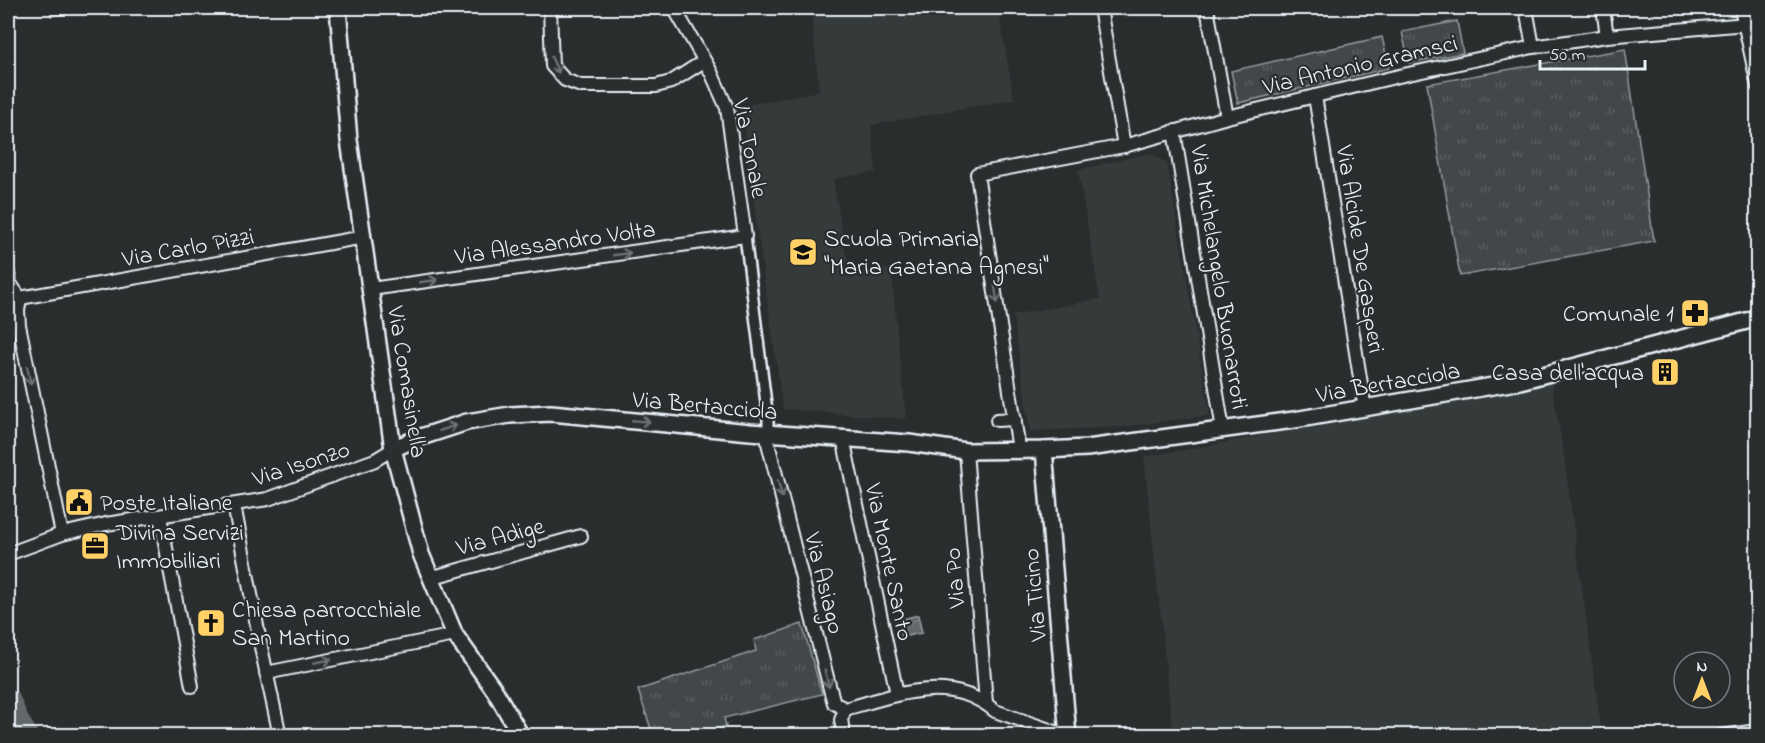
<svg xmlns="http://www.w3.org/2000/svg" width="1765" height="743" font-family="'Indie Flower',sans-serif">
<defs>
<pattern id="grass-tufts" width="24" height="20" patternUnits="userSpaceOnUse" patternTransform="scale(1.5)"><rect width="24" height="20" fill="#424648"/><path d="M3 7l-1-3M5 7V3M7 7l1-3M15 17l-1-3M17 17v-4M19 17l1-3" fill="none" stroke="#5d6163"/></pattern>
<pattern id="garden-furrows" width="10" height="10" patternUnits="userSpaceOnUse" patternTransform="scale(1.5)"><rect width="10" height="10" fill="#424648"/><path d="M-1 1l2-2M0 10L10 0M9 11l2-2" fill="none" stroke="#5d6163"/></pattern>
<pattern id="water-waves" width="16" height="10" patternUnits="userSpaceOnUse" patternTransform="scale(1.5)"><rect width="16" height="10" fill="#63686b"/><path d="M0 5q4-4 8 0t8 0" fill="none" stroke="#797e81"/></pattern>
</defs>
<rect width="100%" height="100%" fill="#2a2d2e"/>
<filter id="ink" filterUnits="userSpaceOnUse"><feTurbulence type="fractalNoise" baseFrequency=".0167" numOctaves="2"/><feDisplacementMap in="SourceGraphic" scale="12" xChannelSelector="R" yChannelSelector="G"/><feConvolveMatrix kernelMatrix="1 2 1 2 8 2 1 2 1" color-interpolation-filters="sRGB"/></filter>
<g filter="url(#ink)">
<g fill="#363a3b">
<path d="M811,8H998L1014,99L871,125L876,172L833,179L849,272L891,269L906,419L783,409L758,235L742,106L819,91Z"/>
<path d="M1151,153L1167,164L1210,415L1123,427L1030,431L1013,315L1100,299L1078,170Z"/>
<path d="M1551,381L1562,443L1602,735H1173L1144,457L1379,415Z"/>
</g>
<g fill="url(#grass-tufts)" stroke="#959ca0" stroke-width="1.5">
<path d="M1457,21L1463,53L1409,63L1402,32Z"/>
<path d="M1382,37L1389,68L1238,103L1231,71Z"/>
<path d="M1625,49L1654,241L1460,276L1427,84Z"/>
<path d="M802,624L822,694L724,718L726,726L699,735H653L638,690L756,651L754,640Z"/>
</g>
<path fill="url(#garden-furrows)" stroke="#959ca0" stroke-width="1.5" d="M49,8H91L51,16Z"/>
<path fill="url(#water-waves)" stroke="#989fa3" stroke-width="1.5" d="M918,615L922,633L902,637L899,623L904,622L903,619Z"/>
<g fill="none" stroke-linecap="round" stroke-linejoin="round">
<path stroke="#63686b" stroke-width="26" d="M8,702L17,723L25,736"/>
<g stroke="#e8f1f8" stroke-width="14">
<path id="pedestrian" d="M745,236L768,419V432"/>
</g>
<g stroke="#e8f1f8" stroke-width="16">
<g id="minor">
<path d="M550,8L552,66L565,80L581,86H656L671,82L704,61"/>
<path d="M1100,8L1124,146"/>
<path d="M1207,8L1227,117"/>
<path d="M1526,8L1533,47"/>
<path d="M1603,8L1607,36"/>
<path d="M1741,8L1758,86"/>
<path d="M1315,96L1365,409"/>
<path d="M1174,131L1223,430"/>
<path d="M8,273L9,282L20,298L18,311L19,325L62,534"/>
<path d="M371,289L745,236L727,108L711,72L674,8"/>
<path d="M20,298L364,237"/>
<path d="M997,420L1015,419"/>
<path d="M768,432V443L830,689L834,703L845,709"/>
<path d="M843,438L897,694"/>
<path d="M1019,450L977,174L1124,146L1227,117L1399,76L1533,47L1607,36L1758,23"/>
<path d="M966,451L986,703"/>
<path d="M234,505L262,652L280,736"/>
<path d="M160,516L192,686"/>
<path d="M8,554L62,534L106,524L268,499L375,460L393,449"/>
<path d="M430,578L581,536"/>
<path d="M266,673L455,635"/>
<path d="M845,709C896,695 950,673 995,711L1067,736"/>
<path d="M844,736L841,720L845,709"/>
<path d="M1721,736L1758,731"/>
</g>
</g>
<g stroke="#e8f1f8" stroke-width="20">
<g id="tertiary">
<path d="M338,8L349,140L393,449L421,554L455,635L495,691L521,736"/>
<path d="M393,449L415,439L467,422L510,415L551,413L750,432L909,443L966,451L1044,450L1087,448L1294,420L1516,382L1758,318"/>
<path d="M1044,450L1068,736"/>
</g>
</g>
<use href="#pedestrian" stroke="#2a2d2e" stroke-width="9"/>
<use href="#minor" stroke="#2a2d2e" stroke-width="12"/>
<use href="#tertiary" stroke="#2a2d2e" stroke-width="15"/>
</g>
<defs><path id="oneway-shaft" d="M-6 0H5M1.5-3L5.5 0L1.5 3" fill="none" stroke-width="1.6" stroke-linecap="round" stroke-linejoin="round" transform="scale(1.5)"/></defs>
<g stroke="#6c7275">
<use href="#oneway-shaft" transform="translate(555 65) rotate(66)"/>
<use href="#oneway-shaft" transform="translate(622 254) rotate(-8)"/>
<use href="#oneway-shaft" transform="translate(429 281) rotate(-8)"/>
<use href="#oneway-shaft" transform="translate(996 294) rotate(81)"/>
<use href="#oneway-shaft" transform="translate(29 376) rotate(78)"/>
<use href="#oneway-shaft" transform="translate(641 421) rotate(5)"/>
<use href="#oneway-shaft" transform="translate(448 428) rotate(-18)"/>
<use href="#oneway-shaft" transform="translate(780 489) rotate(76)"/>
<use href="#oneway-shaft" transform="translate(323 661) rotate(-11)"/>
<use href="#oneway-shaft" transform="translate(827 679) rotate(76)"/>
</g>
</g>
<defs>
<g id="school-square" transform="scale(1.5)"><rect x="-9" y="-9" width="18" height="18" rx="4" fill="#ffd166" stroke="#2a2d2e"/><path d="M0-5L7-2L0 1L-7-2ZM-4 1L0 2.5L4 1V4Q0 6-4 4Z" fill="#111"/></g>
<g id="pharmacy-square" transform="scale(1.5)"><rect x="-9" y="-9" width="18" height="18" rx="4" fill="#ffd166" stroke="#2a2d2e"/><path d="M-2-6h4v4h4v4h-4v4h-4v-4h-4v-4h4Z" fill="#111"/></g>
<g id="building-square" transform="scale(1.5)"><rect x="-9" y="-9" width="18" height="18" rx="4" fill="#ffd166" stroke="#2a2d2e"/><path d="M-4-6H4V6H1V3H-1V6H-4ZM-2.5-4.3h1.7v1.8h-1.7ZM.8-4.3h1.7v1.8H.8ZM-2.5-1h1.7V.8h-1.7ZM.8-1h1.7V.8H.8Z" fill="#111"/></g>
<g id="civic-square" transform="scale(1.5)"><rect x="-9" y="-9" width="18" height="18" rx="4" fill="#ffd166" stroke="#2a2d2e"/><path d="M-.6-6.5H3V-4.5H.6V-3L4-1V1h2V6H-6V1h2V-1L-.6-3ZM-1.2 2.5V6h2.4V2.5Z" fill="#111"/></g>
<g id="office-square" transform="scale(1.5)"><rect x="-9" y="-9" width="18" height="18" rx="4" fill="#ffd166" stroke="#2a2d2e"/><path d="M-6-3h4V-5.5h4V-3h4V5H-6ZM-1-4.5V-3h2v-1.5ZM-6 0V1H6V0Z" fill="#111"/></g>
<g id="church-square" transform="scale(1.5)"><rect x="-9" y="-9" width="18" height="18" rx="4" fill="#ffd166" stroke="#2a2d2e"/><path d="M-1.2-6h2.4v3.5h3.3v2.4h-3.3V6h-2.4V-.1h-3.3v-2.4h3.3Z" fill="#111"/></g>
</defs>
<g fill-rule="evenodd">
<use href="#school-square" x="803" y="252"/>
<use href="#pharmacy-square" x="1695" y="313"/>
<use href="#building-square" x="1665" y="372"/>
<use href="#civic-square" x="79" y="502"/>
<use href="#office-square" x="95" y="546"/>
<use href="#church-square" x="211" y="623"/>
</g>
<g text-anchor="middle" stroke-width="4.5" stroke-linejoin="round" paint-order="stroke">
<g font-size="24" fill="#e8f1f8" stroke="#2a2d2e">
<text transform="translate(1360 64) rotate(-13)" y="8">Via Antonio Gramsci</text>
<text transform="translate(751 148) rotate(79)" y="8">Via Tonale</text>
<text transform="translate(555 242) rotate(-8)" y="8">Via Alessandro Volta</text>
<text transform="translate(188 247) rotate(-10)" y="8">Via Carlo Pizzi</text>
<text transform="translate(1361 249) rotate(81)" y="8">Via Alcide De Gasperi</text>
<text transform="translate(1220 277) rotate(81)" y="8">Via Michelangelo Buonarroti</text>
<text transform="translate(408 382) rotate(81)" y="8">Via Comasinella</text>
<text transform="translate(1388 382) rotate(-10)" y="8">Via Bertacciola</text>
<text transform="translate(705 405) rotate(5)" y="8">Via Bertacciola</text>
<text transform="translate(301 463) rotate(-18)" y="8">Via Isonzo</text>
<text transform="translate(500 536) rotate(-15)" y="8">Via Adige</text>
<text transform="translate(890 562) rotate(78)" y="8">Via Monte Santo</text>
<text transform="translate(954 578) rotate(-95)" y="8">Via Po</text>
<text transform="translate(825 583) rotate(76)" y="8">Via Asiago</text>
<text transform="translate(1034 595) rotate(-95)" y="8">Via Ticino</text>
</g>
<g font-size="24" fill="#e8f1f8" stroke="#2a2d2e" text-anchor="start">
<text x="824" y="246">Scuola Primaria<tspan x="824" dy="28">"Maria Gaetana Agnesi"</tspan></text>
<text x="1674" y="321" text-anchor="end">Comunale 1</text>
<text x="1644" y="380" text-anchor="end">Casa dell'acqua</text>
<text x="100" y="510">Poste Italiane</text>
<text x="116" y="540">Divina Servizi<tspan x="116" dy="28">Immobiliari</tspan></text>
<text x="232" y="617">Chiesa parrocchiale<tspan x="232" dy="28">San Martino</tspan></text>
</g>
</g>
<rect width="1765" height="743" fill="none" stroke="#2a2d2e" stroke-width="30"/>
<rect x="15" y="15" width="1735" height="713" fill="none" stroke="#e8f1f8" stroke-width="2" filter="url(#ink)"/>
<g transform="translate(1702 680)"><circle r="28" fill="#2a2d2e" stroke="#767b7f" stroke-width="1.5"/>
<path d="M0-4.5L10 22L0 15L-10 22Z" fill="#ffd166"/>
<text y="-9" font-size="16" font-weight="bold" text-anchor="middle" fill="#e8f1f8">N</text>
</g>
<path d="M1540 60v9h105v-9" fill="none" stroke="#e8f1f8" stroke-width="3"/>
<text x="1549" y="60" font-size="18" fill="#e8f1f8" stroke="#2a2d2e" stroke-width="4.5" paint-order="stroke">50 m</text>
</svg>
